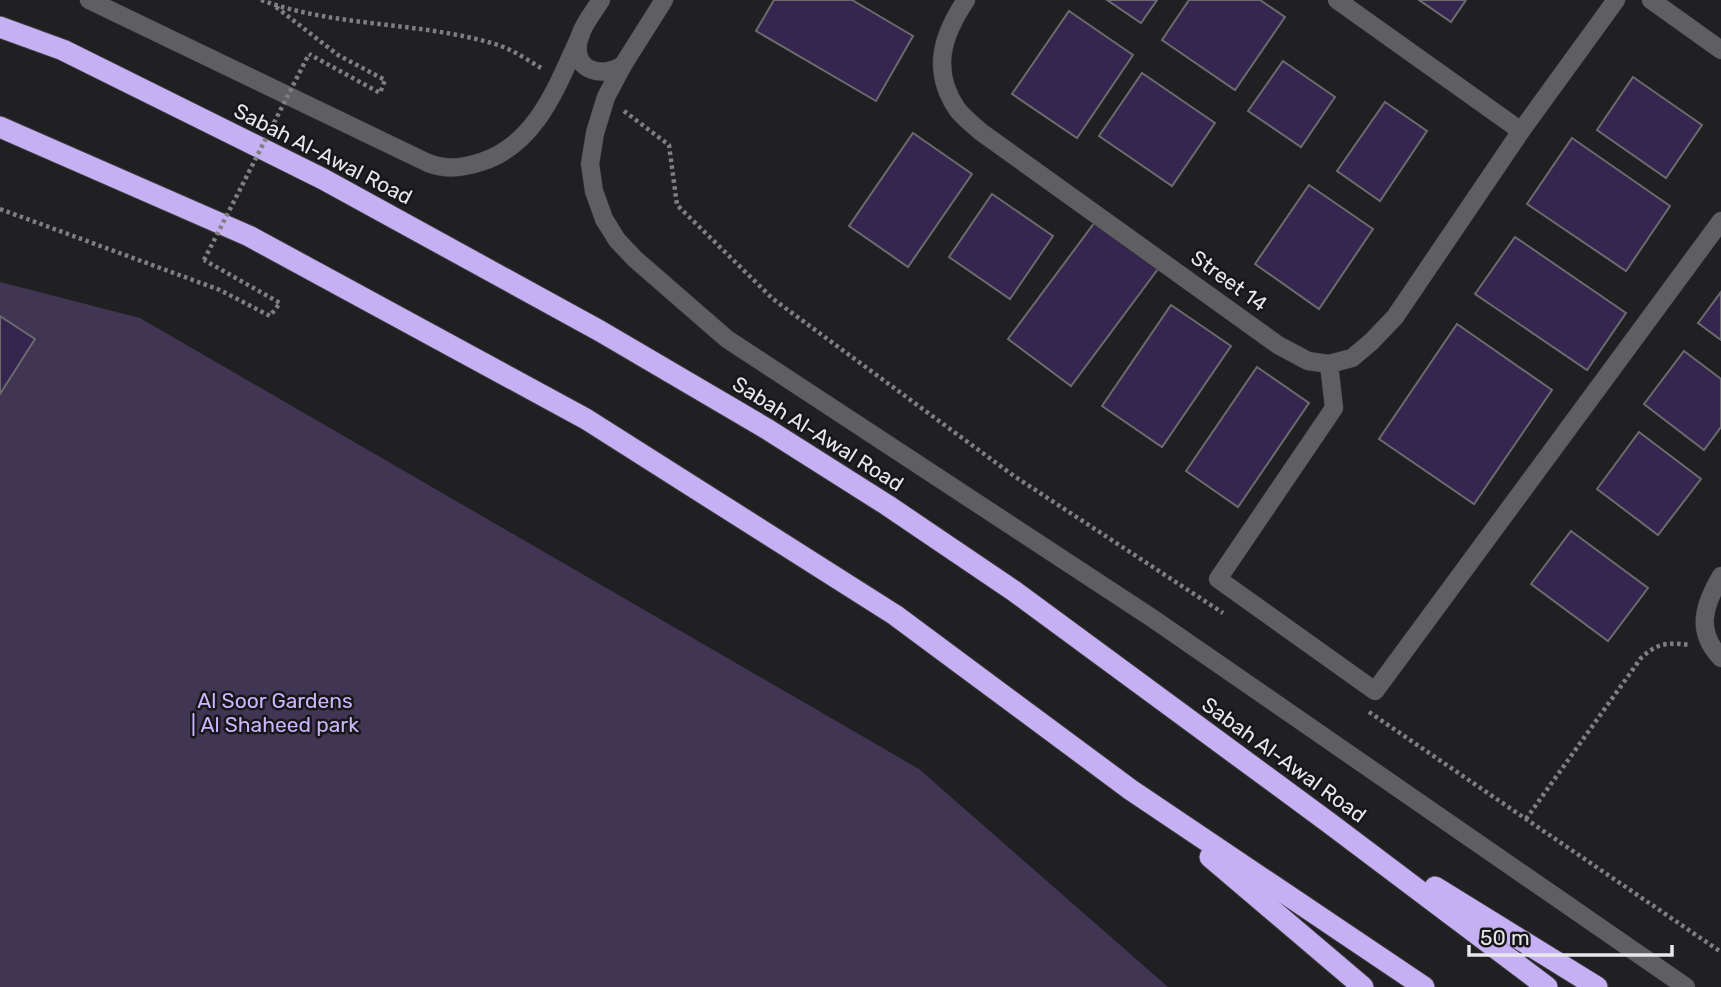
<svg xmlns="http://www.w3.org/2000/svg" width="1721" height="987" font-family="Rubik,sans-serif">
<rect width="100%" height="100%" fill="#201f22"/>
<path fill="#403654" d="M0,282L140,318L919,769L1168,987H0Z"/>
<g fill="#35264f" stroke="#6b6a6d" stroke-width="2">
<path d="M774,0H852L913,36L876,101L756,31Z"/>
<path d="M1107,0H1157L1141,23Z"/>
<path d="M1189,0H1260L1285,17L1235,90L1162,40Z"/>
<path d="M1419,0H1466L1451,22Z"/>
<path d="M1069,11L1133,55L1077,138L1012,94Z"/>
<path d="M1283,61L1335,97L1301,147L1248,111Z"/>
<path d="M1142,73L1215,123L1172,186L1099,136Z"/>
<path d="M1633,77L1702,125L1666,178L1597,130Z"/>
<path d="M1385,102L1427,131L1380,201L1337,171Z"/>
<path d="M913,133L972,174L908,267L849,226Z"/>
<path d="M1572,138L1670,206L1626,271L1527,204Z"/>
<path d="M1309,185L1373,229L1319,309L1255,264Z"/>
<path d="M992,194L1053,236L1010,299L949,257Z"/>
<path d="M1095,222L1158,269L1071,386L1008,339Z"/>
<path d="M1515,237L1626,313L1587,370L1475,294Z"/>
<path d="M1721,292V340L1698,323Z"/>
<path d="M1171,305L1231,346L1162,447L1102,406Z"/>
<path d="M0,316L35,339L0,394Z"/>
<path d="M1457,324L1552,390L1474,504L1379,439Z"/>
<path d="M1684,351L1721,379V427L1704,450L1644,404Z"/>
<path d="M1257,367L1309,403L1238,507L1186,471Z"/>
<path d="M1639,432L1701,479L1658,535L1597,489Z"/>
<path d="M1571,531L1648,588L1608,641L1531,584Z"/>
</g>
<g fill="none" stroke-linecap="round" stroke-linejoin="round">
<g stroke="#3b3a3d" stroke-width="19">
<g id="minor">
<path d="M89,0L428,163C447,170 462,168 481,162C538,144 558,83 581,34"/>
<path d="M601,0C593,13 580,28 578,44C574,72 604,78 623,65L664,0"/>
<path d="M966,0C942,36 931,70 957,109C963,117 973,125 981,132L1278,345L1308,361L1329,364L1352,358L1371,342L1395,317L1521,131L1616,0"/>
<path d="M1337,0L1521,131"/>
<path d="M1651,0L1721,50"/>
<path d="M623,65L606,97L595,133L590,164L594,191L604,219L617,240L635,259L727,339L1152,618L1686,987"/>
<path d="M1329,364L1334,408L1218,579L1375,691L1721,221"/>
<path d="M1721,576C1704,605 1695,631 1721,658"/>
</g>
</g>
<g stroke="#3b3a3d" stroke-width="23">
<g id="highway">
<path d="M0,27L63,50L323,179L600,331L767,429L887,505L1014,591L1328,822L1547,987"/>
<path d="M0,127L249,236L586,419L895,615L1131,790L1424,987"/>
<path d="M1210,857L1363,987"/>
<path d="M1435,887L1597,987"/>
</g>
</g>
<g stroke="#7f7f81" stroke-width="4.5" stroke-dasharray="3.5 3.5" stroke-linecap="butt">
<path d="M261,0C337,28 421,21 498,45C513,50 528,60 541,68"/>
<path d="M276,7L338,55L385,80L380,93L309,54"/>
<path d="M624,111L669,145L677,205L773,299L1014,476L1223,613"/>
<path d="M0,209L220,290L270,316L280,303L204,260"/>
<path d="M1369,712L1721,952"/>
<path d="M1526,819L1641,658C1657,643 1668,642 1689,645"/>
</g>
<use href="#minor" stroke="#5f5e61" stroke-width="18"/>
<use href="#highway" stroke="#c5b0f3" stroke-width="21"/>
<path stroke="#7f7f81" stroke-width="4.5" stroke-dasharray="3.5 3.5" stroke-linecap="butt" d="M204,260L309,54"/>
</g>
<g text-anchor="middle" stroke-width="5" stroke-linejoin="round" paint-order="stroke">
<g font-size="21" fill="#e8e8ea" stroke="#171619">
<text transform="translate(323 154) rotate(27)" y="7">Sabah Al-Awal Road</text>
<text transform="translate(1229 281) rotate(36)" y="7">Street 14</text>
<text transform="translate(818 434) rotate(32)" y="7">Sabah Al-Awal Road</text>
<text transform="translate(1284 760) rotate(36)" y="7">Sabah Al-Awal Road</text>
</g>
<g font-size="21" fill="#ccb4fe" stroke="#171619">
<text x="275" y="708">Al Soor Gardens<tspan x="275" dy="24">| Al Shaheed park</tspan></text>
</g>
</g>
<path d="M1469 945v10h203v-10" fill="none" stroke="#e8e8ea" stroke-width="3.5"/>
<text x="1480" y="945" font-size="21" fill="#e8e8ea" stroke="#171619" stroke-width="5" paint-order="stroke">50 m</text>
</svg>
